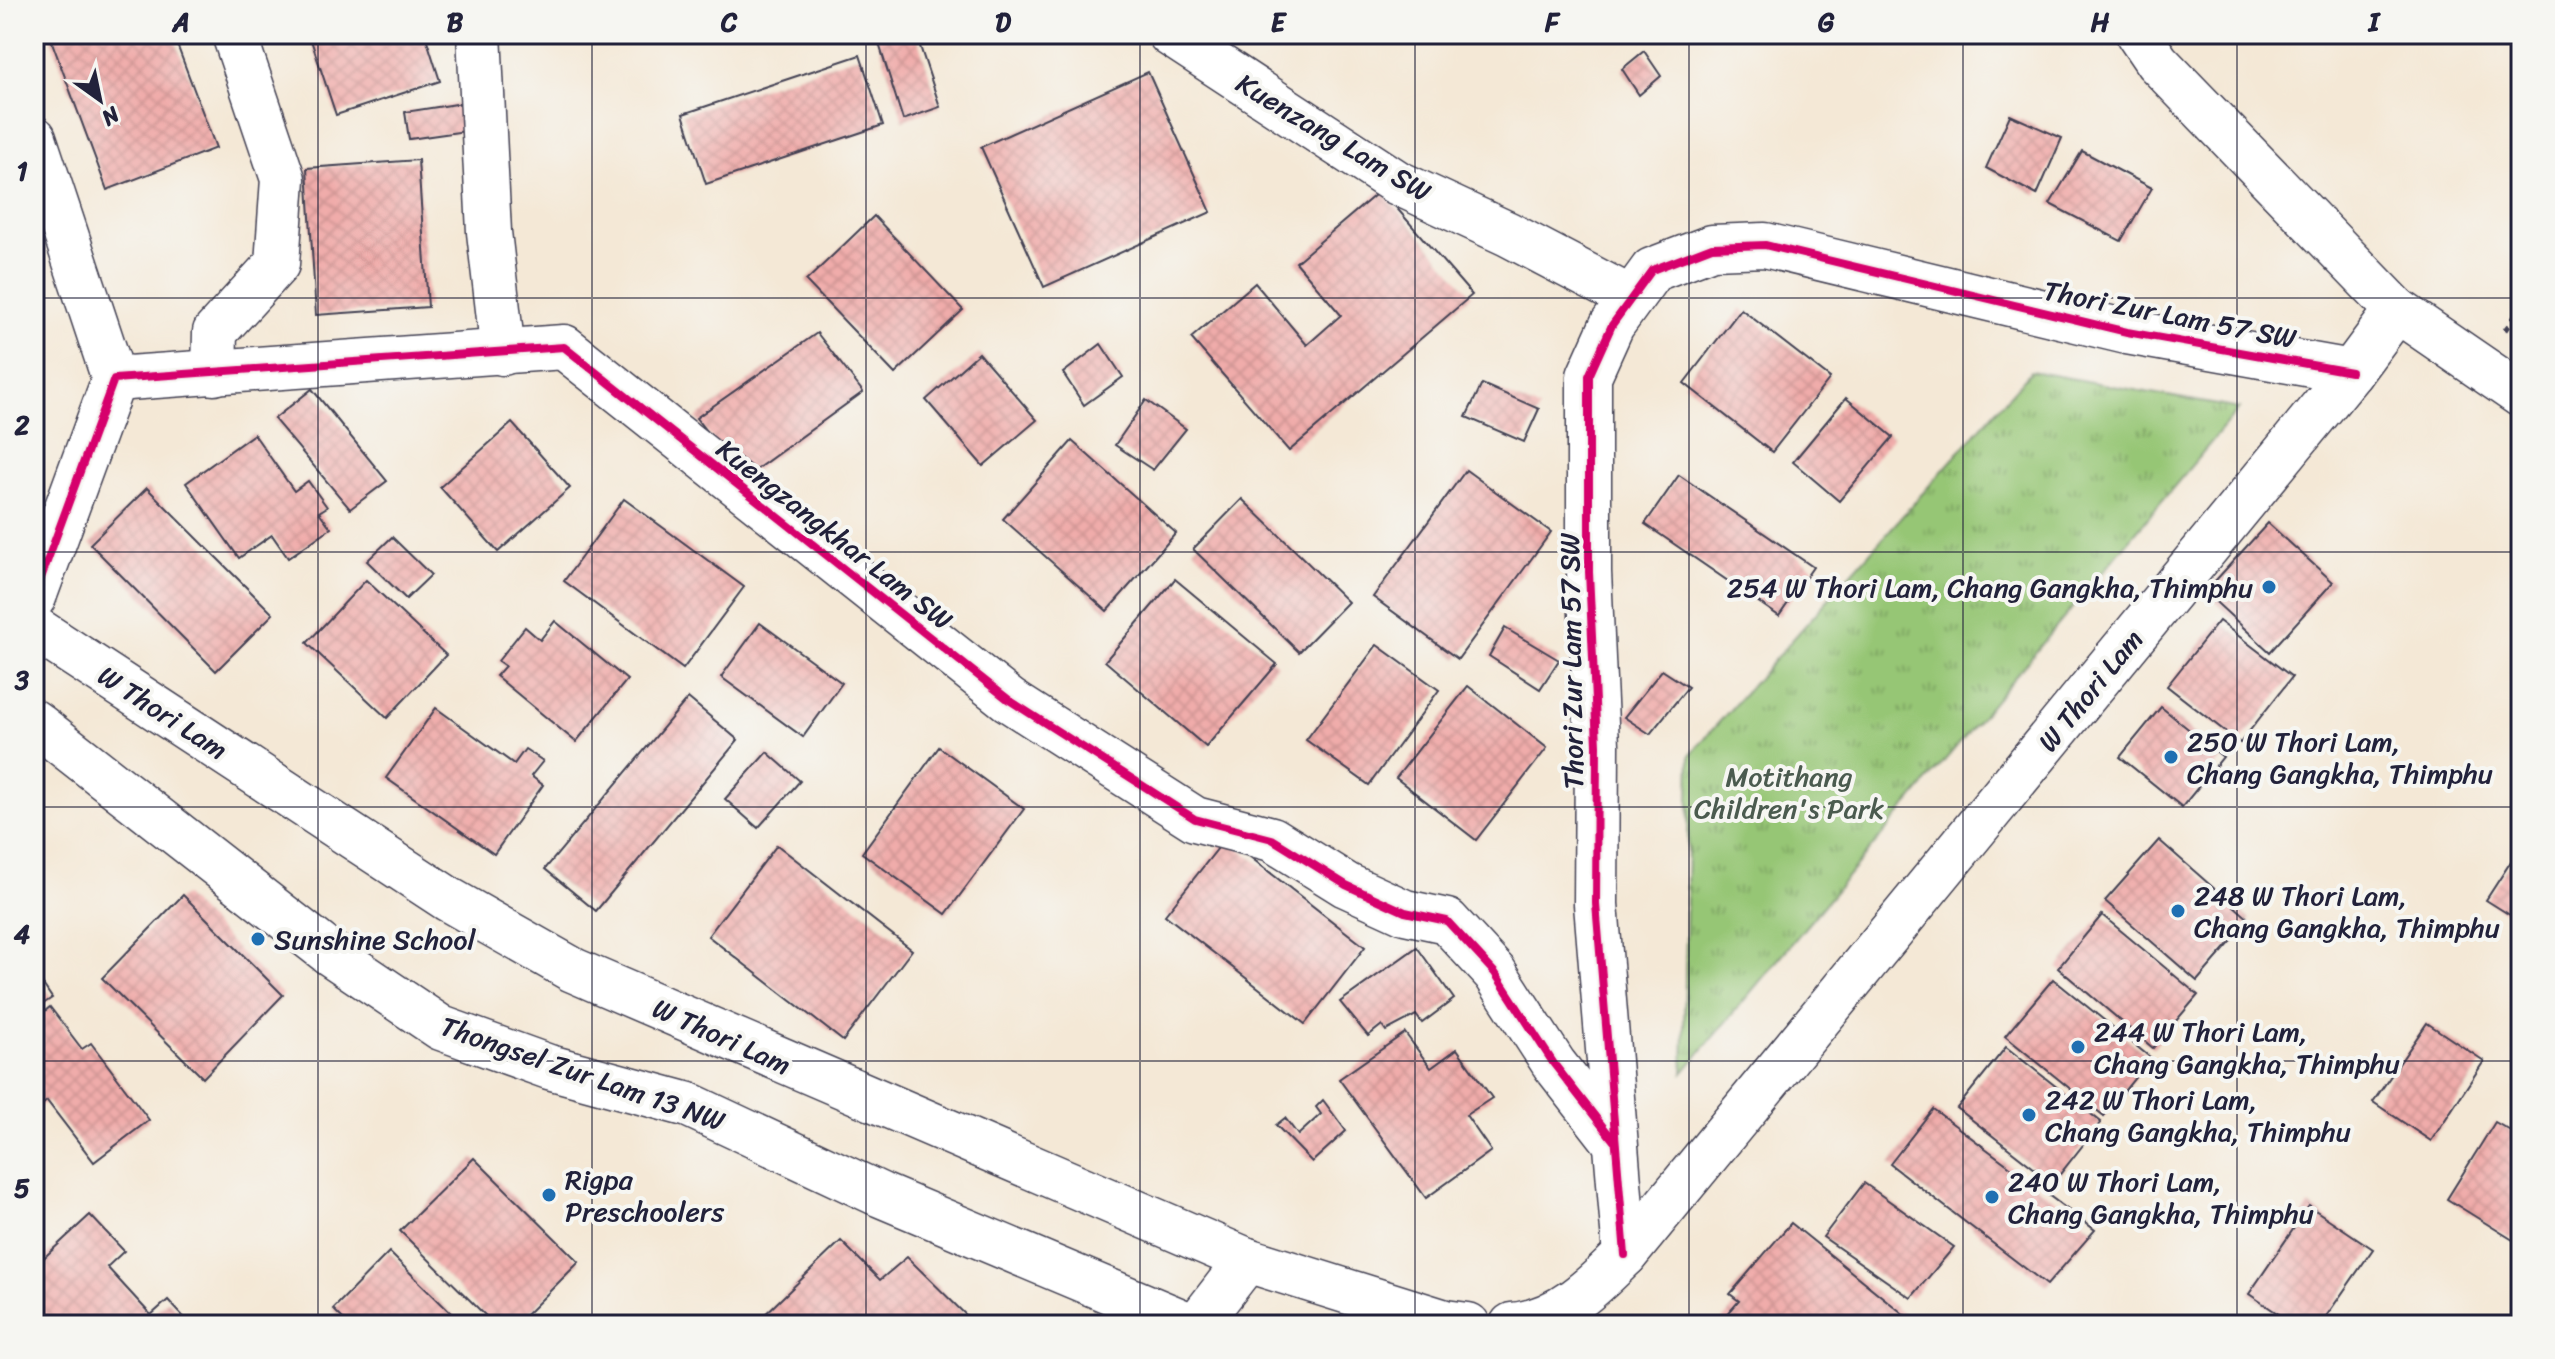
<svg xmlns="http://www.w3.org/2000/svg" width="2555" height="1359" font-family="Sriracha,sans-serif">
<defs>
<pattern id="park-tufts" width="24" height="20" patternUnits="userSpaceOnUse" patternTransform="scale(2)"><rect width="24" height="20" fill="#96c675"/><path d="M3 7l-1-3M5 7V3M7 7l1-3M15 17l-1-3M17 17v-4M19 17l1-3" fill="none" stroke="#7aa061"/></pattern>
<pattern id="building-cross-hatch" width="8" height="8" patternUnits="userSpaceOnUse" patternTransform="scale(2)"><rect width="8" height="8" fill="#f0acaa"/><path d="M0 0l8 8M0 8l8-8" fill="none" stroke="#ce9493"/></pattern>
</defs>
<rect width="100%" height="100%" fill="#f6f6f2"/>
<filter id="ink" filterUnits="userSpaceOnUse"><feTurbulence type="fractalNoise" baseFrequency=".0125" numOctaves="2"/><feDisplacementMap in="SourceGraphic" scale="16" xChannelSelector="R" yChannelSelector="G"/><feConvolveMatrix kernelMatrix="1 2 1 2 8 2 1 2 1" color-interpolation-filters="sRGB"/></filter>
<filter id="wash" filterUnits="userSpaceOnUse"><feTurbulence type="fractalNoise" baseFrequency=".006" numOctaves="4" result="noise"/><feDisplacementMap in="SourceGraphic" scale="32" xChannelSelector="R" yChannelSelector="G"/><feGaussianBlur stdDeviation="1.8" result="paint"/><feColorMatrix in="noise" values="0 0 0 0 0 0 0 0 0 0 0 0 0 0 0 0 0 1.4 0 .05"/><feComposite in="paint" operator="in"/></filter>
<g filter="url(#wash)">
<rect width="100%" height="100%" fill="#f4e8d6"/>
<path fill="url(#park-tufts)" stroke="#5c7458" stroke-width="2" d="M2031,371L2239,409L1683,1073L1690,755Z"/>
<g id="blocks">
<g fill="url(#building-cross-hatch)">
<path d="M49,34H173L216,148L107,190Z"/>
<path d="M309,34H425L440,81L336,115Z"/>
<path d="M876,34H916L940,107L903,120Z"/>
<path d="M1644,51L1661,76L1639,95L1622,69Z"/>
<path d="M860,55L883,125L706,184L683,114Z"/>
<path d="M1148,72L1211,212L1044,287L981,147Z"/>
<path d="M476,101L480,129L409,139L405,112Z"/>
<path d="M2010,115L2062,138L2037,195L1986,168Z"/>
<path d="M2082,151L2152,188L2121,241L2050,204Z"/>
<path d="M418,160L428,307L316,315L307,168Z"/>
<path d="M1381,190L1472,295L1289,451L1191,338L1255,283L1307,345L1341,315L1296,262Z"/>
<path d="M874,216L963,310L895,374L806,281Z"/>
<path d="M1741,309L1830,378L1772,452L1684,383Z"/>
<path d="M817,333L863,392L743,479L696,418Z"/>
<path d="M1101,344L1123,377L1084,405L1063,373Z"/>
<path d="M979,353L1037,420L983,466L926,400Z"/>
<path d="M1482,384L1539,409L1524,442L1466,417Z"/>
<path d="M312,389L387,481L350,509L274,419Z"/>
<path d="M1846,398L1893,437L1839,501L1793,462Z"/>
<path d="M1146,400L1186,429L1153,470L1115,445Z"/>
<path d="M512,423L570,488L498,552L440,487Z"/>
<path d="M254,434L294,491L308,481L327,507L319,512L331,528L288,558L272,535L239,558L186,483Z"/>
<path d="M1072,441L1176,533L1107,611L1003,519Z"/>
<path d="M1466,470L1551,532L1458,659L1373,597Z"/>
<path d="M1679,475L1813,567L1779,616L1645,524Z"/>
<path d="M147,488L273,614L216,671L90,544Z"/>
<path d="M624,499L744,587L683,669L564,581Z"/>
<path d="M1242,499L1348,602L1299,652L1193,549Z"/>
<path d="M2268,523L2333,582L2270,652L2205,592Z"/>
<path d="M392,537L431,575L406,599L367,561Z"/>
<path d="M1175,579L1277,664L1206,747L1105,661Z"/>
<path d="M366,580L446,655L387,718L307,643Z"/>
<path d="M555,621L627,680L576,742L496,676L505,666L498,661L525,627L540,640Z"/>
<path d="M2219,621L2292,677L2240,743L2167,686Z"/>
<path d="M760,623L842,683L803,737L721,677Z"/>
<path d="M1505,628L1559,660L1540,689L1489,656Z"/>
<path d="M1377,645L1439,690L1369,785L1306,740Z"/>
<path d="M1662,670L1688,687L1650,734L1624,717Z"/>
<path d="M1468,686L1547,748L1476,840L1396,778Z"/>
<path d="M688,698L738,740L596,911L545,869Z"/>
<path d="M2161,707L2223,757L2182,807L2120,757Z"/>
<path d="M436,708L514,764L525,749L543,761L531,776L543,785L494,854L386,778Z"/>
<path d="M939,747L1024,809L946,914L862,853Z"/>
<path d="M767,752L800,781L758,828L725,799Z"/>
<path d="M1226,838L1365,947L1305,1024L1165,915Z"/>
<path d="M2159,840L2250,920L2197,981L2105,901Z"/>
<path d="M777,845L912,950L843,1041L708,936Z"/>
<path d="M2521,846V922L2486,900Z"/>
<path d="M183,895L283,995L203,1078L102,978Z"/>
<path d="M2102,915L2198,995L2153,1048L2058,968Z"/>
<path d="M1417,947L1454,999L1422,1023L1416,1015L1386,1031L1382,1025L1368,1036L1340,1002Z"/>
<path d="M34,971L52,998L34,1010Z"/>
<path d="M2053,979L2151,1058L2104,1116L2005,1036Z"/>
<path d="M50,1007L82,1049L91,1043L149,1120L94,1162L47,1101L34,1111V1020Z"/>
<path d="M2427,1023L2484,1061L2431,1141L2373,1102Z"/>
<path d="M1405,1033L1431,1068L1457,1049L1492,1098L1466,1115L1491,1151L1426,1198L1339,1079Z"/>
<path d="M2006,1047L2101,1122L2053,1183L1957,1108Z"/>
<path d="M1323,1100L1346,1131L1312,1162L1276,1125L1285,1118L1298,1135L1321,1114L1316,1107Z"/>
<path d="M1933,1109L2095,1230L2047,1285L1890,1164Z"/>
<path d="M2495,1122L2521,1137V1245L2447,1199Z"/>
<path d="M474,1158L579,1262L516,1325H495L400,1231Z"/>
<path d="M1864,1183L1954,1247L1911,1298L1823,1237Z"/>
<path d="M2309,1206L2373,1249L2320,1325H2295L2249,1294Z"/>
<path d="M90,1215L124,1251L107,1267L151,1315L168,1300L191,1325H34V1267Z"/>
<path d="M1791,1223L1917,1325H1718L1739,1301L1730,1294Z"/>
<path d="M841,1241L880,1280L907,1257L976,1325H754Z"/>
<path d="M389,1252L458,1320L453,1325H349L333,1309Z"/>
</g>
</g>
</g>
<g filter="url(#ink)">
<use href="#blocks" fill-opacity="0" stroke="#424052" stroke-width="2"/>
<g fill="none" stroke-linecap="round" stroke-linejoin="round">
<g stroke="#424052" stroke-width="47">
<g id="street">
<path d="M479,34L489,232L503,353"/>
<path d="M1170,34L1396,182L1508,234L1630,298"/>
<path d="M34,138L114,379"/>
<path d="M2397,310L2521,395"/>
<path d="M214,373L215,332L277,264L283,179L234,34"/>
<path d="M34,597L114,379L564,347L1009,700L1195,819L1272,839L1346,885L1405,912L1447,921L1495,973L1554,1064L1614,1141"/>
<path d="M34,722L331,954L441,1028L549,1067L689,1105L881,1195L1190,1325"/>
<path d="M1625,1255L1596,904L1597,745L1589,572V376L1612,325L1652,270L1712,247L1765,245L2127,332L2351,372"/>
<path d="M1197,1325L1247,1260"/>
</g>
</g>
<g stroke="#424052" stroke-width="47">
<g id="secondary">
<path d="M34,628L448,899L573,970L1247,1260L1445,1322L1468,1325"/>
<path d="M1512,1325C1559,1321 1594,1286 1625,1255L2351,372L2397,310L2157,62L2138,34"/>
</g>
</g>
<path stroke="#424052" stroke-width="5" stroke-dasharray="6 6" stroke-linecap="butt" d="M2505,330L2521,308"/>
<use href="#street" stroke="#fff" stroke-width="44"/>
<use href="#secondary" stroke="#fff" stroke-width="44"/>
<g stroke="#f6f6f2" stroke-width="13">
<g id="cycleway">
<path d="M34,597L114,379L564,347L1009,700L1195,819L1272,839L1346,885L1405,912L1447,921L1495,973L1554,1064L1614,1141"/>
<path d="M1625,1255L1596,904L1597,745L1589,572V376L1612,325L1652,270L1712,247L1765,245L2127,332L2351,372"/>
</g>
</g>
<use href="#cycleway" stroke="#d6006c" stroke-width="8"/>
</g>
</g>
<path fill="none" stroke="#22223b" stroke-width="2" stroke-opacity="0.55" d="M318,34V1325M592,34V1325M866,34V1325M1140,34V1325M1415,34V1325M1689,34V1325M1963,34V1325M2237,34V1325M34,298H2521M34,552H2521M34,807H2521M34,1061H2521"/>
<g fill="#1f6fb2" stroke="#f6f6f2" stroke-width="3">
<circle cx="2269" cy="587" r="8"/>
<circle cx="2171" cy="757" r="8"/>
<circle cx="2178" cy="911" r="8"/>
<circle cx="258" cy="939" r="8"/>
<circle cx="2078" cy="1047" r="8"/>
<circle cx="2029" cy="1115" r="8"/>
<circle cx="549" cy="1195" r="8"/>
<circle cx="1992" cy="1197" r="8"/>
</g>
<g text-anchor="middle" stroke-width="8" stroke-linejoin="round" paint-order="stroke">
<g font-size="28" fill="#22223b" stroke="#f6f6f2">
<text transform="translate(1334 137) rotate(31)" y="10">Kuenzang Lam SW</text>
<text transform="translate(2170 314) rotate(11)" y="10">Thori Zur Lam 57 SW</text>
<text transform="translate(835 534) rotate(38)" y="10">Kuengzangkhar Lam SW</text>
<text transform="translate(1571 661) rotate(-91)" y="10">Thori Zur Lam 57 SW</text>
<text transform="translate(2090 690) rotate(-51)" y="10">W Thori Lam</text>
<text transform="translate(163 712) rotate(33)" y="10">W Thori Lam</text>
<text transform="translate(722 1036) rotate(24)" y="10">W Thori Lam</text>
<text transform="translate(583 1073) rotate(19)" y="10">Thongsel Zur Lam 13 NW</text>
</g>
<g font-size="28" fill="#22223b" stroke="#f6f6f2" text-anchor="start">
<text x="2253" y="597" text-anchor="end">254 W Thori Lam, Chang Gangkha, Thimphu</text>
<text x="2187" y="751">250 W Thori Lam,<tspan x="2187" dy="32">Chang Gangkha, Thimphu</tspan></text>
<text x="2194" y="905">248 W Thori Lam,<tspan x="2194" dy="32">Chang Gangkha, Thimphu</tspan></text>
<text x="274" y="949">Sunshine School</text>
<text x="2094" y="1041">244 W Thori Lam,<tspan x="2094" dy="32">Chang Gangkha, Thimphu</tspan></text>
<text x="2045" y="1109">242 W Thori Lam,<tspan x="2045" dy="32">Chang Gangkha, Thimphu</tspan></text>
<text x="565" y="1189">Rigpa<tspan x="565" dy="32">Preschoolers</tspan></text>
<text x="2008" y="1191">240 W Thori Lam,<tspan x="2008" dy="32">Chang Gangkha, Thimphu</tspan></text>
</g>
<g font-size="28" fill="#4b5b4f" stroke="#f6f6f2">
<text x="1789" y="786">Motithang<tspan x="1789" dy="32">Children's Park</tspan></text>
</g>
</g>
<rect width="2555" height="1359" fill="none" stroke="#f6f6f2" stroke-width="88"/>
<g transform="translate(100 100) rotate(147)" stroke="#f6f6f2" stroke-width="6" paint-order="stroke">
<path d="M0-6L14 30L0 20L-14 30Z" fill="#22223b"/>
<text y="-12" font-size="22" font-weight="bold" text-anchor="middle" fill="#22223b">N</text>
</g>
<rect x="44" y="44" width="2467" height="1271" fill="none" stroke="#22223b" stroke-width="3"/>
<g font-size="26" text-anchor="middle" font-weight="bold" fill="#22223b">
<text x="181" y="31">A</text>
<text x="455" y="31">B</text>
<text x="729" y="31">C</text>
<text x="1003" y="31">D</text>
<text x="1278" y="31">E</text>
<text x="1552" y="31">F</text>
<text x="1826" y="31">G</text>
<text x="2100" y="31">H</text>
<text x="2374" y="31">I</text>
<text x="22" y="180">1</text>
<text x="22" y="434">2</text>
<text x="22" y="689">3</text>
<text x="22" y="943">4</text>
<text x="22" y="1197">5</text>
</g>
</svg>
